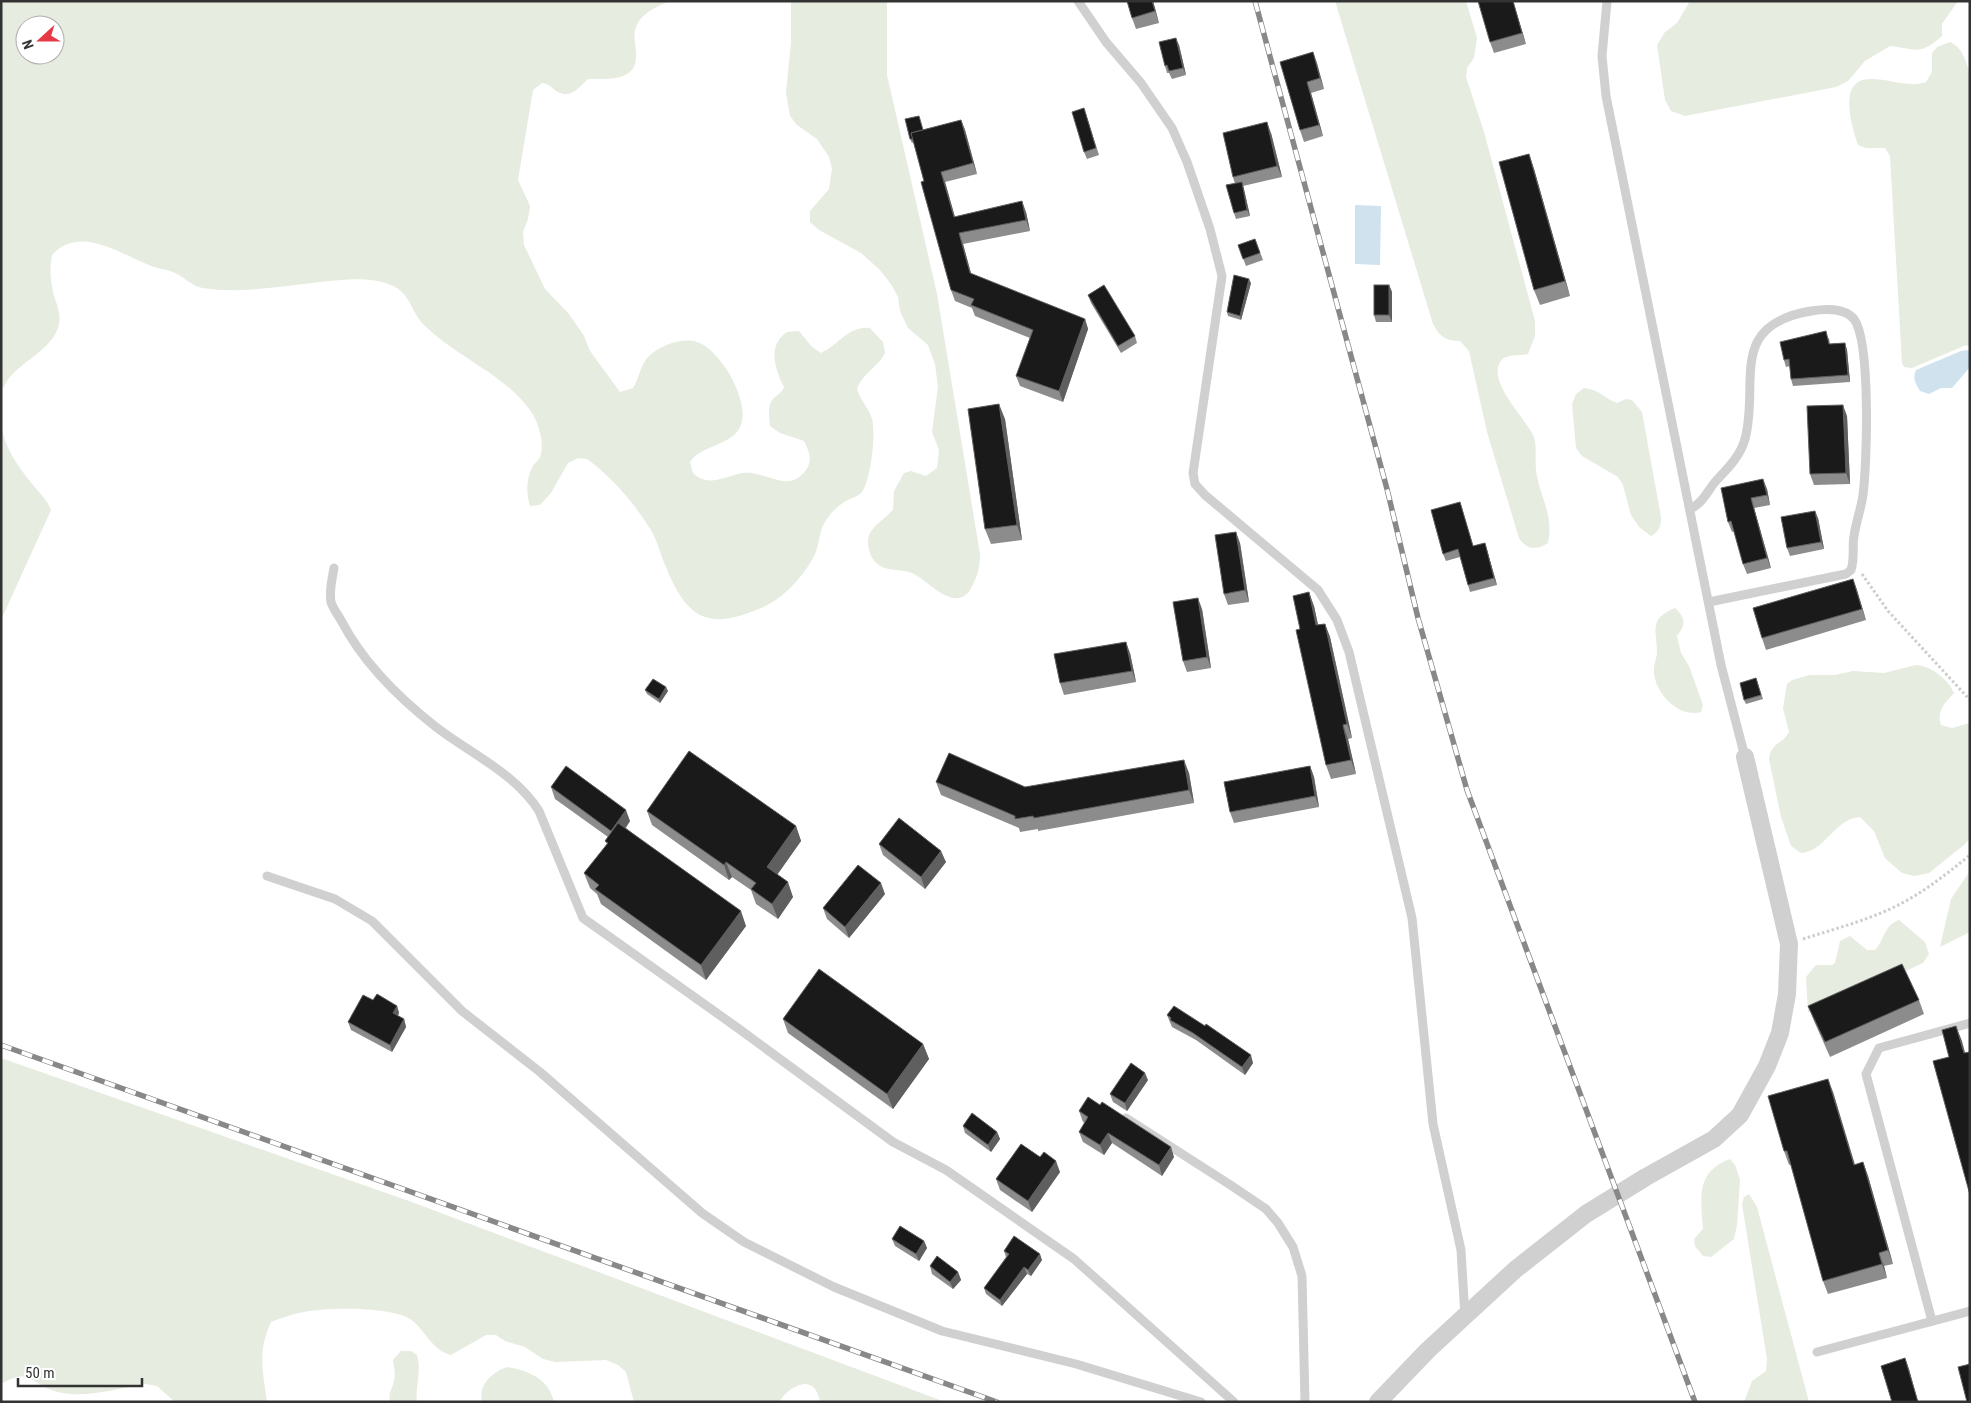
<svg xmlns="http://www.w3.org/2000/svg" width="1971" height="1403" font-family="'Roboto Condensed',sans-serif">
<rect width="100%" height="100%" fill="#fff"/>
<g fill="#e6ecdf" fill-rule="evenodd">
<path d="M1,1H670C657,7 642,12 636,27C632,37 637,47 636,58C635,82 605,79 588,79C579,87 571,100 556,91C551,87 549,84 542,83L533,90L518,180L530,206L528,219L523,232L524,245L545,289L569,314L584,336L590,351L620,392L633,388C640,377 640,364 650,355C661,345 683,337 697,342C720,349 750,400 741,425C733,446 702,444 690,462L693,473C708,488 725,476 743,473C766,470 788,495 806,470C813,460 809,451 804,441L780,433L770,426C769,417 767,406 773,399C778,394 782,393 784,387C775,370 767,345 787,332L799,331L812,347L821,353C839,345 848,326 870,328L883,342L885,353C878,367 862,374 857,389C860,400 869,408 872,419C876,433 871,482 861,493C858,496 852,498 848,500C836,506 825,518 821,531C819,539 818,549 814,556C804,576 782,600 761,608C708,631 687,619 666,567C661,556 658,543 652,532C636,505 613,478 587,459L578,458L568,463L551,493L540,505L530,506C526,493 526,478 533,466C535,463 539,460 540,457C545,444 539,424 532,413C506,374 457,358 424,325C411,312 410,292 391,285C369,276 343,280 320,282C282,286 241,294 203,288C193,287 183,276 173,272C166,269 158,269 151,266C121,254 79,224 52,255C50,265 50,276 52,286C53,299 62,310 59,324C53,354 9,363 1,394ZM25,25H55V55H25Z"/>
<path d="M791,1H887V75L937,294L980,554C980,568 977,578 970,590C954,614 927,579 912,573C902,569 891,571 882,567C876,564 872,559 870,553C862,530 880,524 893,510L894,491L904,473L911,471L926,476L937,468L939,450L932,432L938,387L935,364L928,345L908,328L900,311L898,297L891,284L879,269L861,253L819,230L810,222V211L829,189L832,169L829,157L817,139L797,125L790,116L786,93L791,42Z"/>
<path d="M1335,1H1466L1477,38L1474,58L1467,68L1466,77L1484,132L1535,321V336L1528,354C1520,356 1505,353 1500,362C1488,384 1526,418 1534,437C1537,447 1535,461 1536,471C1540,498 1554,514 1548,543C1536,551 1526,549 1519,538L1487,432L1469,351L1460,341C1446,341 1440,337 1433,324Z"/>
<path d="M1690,1H1958L1942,24V36C1919,56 1917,49 1890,46L1865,61L1848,81L1836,87L1685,116L1671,111L1665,100L1657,45L1665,32L1677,23Z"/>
<path d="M1950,42C1963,48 1966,61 1970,74V347L1966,345L1912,368L1904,367L1902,363L1890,156L1885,148H1866L1858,145C1852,127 1836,77 1872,79C1889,79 1910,88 1926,82L1932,72V53L1937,47Z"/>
<path d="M1584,388C1598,389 1604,398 1617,403L1626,399L1632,400L1642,412L1661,517C1661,526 1659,532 1651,536L1639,527L1631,515L1623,485L1618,477L1582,456L1576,448L1572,404L1576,394Z"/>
<path d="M1,424C4,447 18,467 33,485C40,494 46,498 51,510L1,620Z"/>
<path d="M1675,608C1686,618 1686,625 1677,636L1681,653L1689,666L1703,705L1701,712C1679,719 1652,691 1654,668C1654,663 1657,658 1657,652C1657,630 1648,619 1675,608Z"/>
<path d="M1916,665C1931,666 1948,679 1954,693C1945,703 1936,711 1941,725L1952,728L1970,723V838L1964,845L1929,873L1914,876L1902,873L1885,858L1874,831L1860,817C1834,819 1825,852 1801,853L1791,846L1781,817L1769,759C1771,742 1783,744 1789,732L1783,708L1787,684L1792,680L1810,675H1835L1853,671L1884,673Z"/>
<path d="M1970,871V932L1940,947L1951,899Z"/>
<path d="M1899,920L1925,942L1929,954L1923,963L1816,1012H1808L1806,977L1816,965H1832L1835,963L1840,941L1850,936L1867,950H1875C1885,939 1884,925 1899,920Z"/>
<path d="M1,1058L409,1201L945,1402H820C815,1372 790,1385 779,1402H634L626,1372L618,1365L606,1360L555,1362L543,1359L525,1347L505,1341L496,1335H486L451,1355C433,1351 426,1332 413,1321C396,1306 326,1307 304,1312C293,1314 281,1318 271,1322C257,1353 263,1370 267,1402H175L157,1386L146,1384C118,1388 86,1399 58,1392C30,1385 32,1366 1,1384Z"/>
<path d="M1730,1159L1735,1165L1740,1180L1737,1225L1734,1239L1711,1257L1703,1256L1695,1246L1694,1239L1703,1229C1701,1198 1695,1172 1730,1159Z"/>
<path d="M1749,1194L1757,1207L1809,1402H1744L1752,1381L1766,1371L1767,1359L1742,1204L1744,1197Z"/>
<path d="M401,1351H411L417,1355C422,1372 415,1385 417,1402H390C388,1392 392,1390 394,1381C396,1374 394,1367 393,1360Z"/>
<path d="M507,1367C528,1370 549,1379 554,1402H482C478,1385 492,1372 507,1367Z"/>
</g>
<g fill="#cfe2ee">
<path d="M1355,205L1381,206L1380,265L1355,264Z"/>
<path d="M1967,350L1970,352V367L1952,388H1941L1929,394L1920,391C1916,384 1912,378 1916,370L1961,351Z"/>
</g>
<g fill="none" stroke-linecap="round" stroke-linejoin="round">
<g stroke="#cdcdcd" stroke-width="3" stroke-dasharray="2.5 2.5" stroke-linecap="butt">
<path d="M1862,574L1888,611L1970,700"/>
<path d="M1803,939C1837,928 1873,919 1904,902C1928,889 1949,872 1970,855"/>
</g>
<g stroke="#d0d0d0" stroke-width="9">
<path d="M1078,1L1106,42L1141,83L1172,128L1187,162L1210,229L1222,276L1193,473L1195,484L1205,495L1318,590L1337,620L1349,652L1412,918L1433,1124L1461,1250L1465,1317"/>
<path d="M1607,1L1602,56L1606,96L1721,665L1745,757"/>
<path d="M1690,509C1702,504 1707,492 1715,482C1727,469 1740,457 1745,439C1760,384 1726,325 1811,311C1824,309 1844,307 1854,319C1871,342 1867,464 1863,495C1861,509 1856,522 1854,536C1852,547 1855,558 1851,570L1846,574L1831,577L1709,602"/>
<path d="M334,568C332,579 329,591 331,602C333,609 339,616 342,622C364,664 399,698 436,727C471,754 515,773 539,811L583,918L735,1026L893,1142L946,1170L1074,1259L1234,1402"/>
<path d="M267,876L335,899L372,921L462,1011L540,1072L702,1213L744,1242L834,1287L942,1331L1076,1364L1201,1402"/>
<path d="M1126,1118L1232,1186L1266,1209L1278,1223L1293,1247L1302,1276L1305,1402"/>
<path d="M1932,1321L1866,1074L1879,1048L1970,1023"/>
<path d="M1817,1352L1970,1311"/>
</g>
<path stroke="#d0d0d0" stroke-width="18" d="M1378,1402L1428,1350L1516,1269L1586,1214L1646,1177L1714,1139L1740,1115L1767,1066L1780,1033L1787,994L1789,944L1745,757"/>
<g stroke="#888" stroke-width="5.5">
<g id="rail">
<path d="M1255,1L1387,489L1418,618L1467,790L1695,1402"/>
<path d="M1,1045L997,1402"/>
</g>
</g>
<use href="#rail" stroke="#fff" stroke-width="4" stroke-dasharray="11" stroke-linecap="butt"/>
</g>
<g fill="#8c8c8c">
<path d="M1153,1L1159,23L1136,29L1132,18Z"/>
<path d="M1513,1L1526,44L1494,53L1490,42Z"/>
<path d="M1179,45L1186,75L1172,79L1169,73H1167L1165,66Z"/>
<path d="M1313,52L1324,89L1311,93L1323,136L1304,142L1300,130L1280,62Z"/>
<path d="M1084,108L1099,155L1087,159L1084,152Z"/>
<path d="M961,120L965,130L977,174L945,182L955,217L1026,212L1030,231L963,244L971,274L1085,319L1088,329L1063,402L1020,386L1016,376L1030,338L975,316L972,308L955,301L951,290L914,142L912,143L910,139L923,130Z"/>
<path d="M1271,133L1282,177L1243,186L1250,216L1236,219L1234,213L1235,184L1233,177Z"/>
<path d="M1529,154L1534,169L1570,296L1540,305L1534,290Z"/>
<path d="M1255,239L1263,260L1246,266L1238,245Z"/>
<path d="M1251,283L1241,320L1228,316L1227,312Z"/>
<path d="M1389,285L1392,292V322H1376L1374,315Z"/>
<path d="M1088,295L1135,336L1137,343L1121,353L1091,303Z"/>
<path d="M1829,338L1830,344L1845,343L1847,350L1850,382L1793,386L1791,379L1790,366L1786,367L1784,360Z"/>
<path d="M1847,416L1850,484L1814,485L1810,474Z"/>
<path d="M1005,419L1022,540L991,544L985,529Z"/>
<path d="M1721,488L1767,489L1770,505L1754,508L1771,568L1747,574L1743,564L1734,531L1732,532L1728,522Z"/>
<path d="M1460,502L1473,546L1485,543L1497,585L1470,592L1460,557L1446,561L1443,554Z"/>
<path d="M1818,518L1824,549L1790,556L1787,548Z"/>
<path d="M1240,543L1249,602L1228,605L1224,594Z"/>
<path d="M1853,579L1866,620L1766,650L1762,638Z"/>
<path d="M1314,606L1318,625L1325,624L1330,637L1352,738L1348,739L1356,774L1331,779L1326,765L1300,629Z"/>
<path d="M1202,609L1211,668L1187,672L1183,661Z"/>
<path d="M1130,653L1136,682L1064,695L1060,683Z"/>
<path d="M1756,678L1763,699L1746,704L1744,700Z"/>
<path d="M645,690L668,691L660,703L647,694Z"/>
<path d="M1310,766L1314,777L1319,807L1234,823L1230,812Z"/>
<path d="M1189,773L1194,803L1038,831V829L1020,832L1019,828L941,795L936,782L1025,787Z"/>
<path d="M551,787L630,821L626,828L746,926L706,980L601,904L597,894L590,888L584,873L607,844L605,841L608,837L555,799Z"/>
<path d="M647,811L796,826L801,841L777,875L793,897L778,919L756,904L751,890L732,877L729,880L652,825Z"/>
<path d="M879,844L946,862L925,889L883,855Z"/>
<path d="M885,894L849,938L827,919L823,908Z"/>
<path d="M373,1000L397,1006L399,1013L398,1016L404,1019L406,1027L392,1052L351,1030L348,1022Z"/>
<path d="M1919,1000L1924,1014L1830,1057L1814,1021L1808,1006Z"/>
<path d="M1167,1015L1253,1063L1245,1075L1196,1040L1172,1027Z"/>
<path d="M783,1019L923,1044L929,1059L893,1109L788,1033Z"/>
<path d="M1148,1080L1127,1111L1113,1102L1110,1094Z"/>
<path d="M1833,1092L1854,1165L1863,1162L1868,1176L1893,1264L1884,1266L1887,1278L1828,1294L1823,1281L1791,1164L1789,1165L1784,1151Z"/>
<path d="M1079,1111L1174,1157L1162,1176L1112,1143L1104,1155L1083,1142L1079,1132L1085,1123L1083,1122Z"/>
<path d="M963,1126L997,1132L1000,1139L991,1152L965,1133Z"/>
<path d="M1040,1157L1060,1172L1032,1212L1000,1190L996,1179Z"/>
<path d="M892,1239L924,1241L927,1248L919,1261L895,1246Z"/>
<path d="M1004,1251L1042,1260L1031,1276L1027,1274L1002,1306L986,1294L984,1288L1006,1257Z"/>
<path d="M930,1266L958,1272L961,1280L953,1289L932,1274Z"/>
</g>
<g fill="#5f5f5f">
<path d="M1152,1H1153L1159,23L1155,11Z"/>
<path d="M1513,1L1526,44L1522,33Z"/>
<path d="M1176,38L1179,45L1186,75L1183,68Z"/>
<path d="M1313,52L1317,63L1324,89L1320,78Z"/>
<path d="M1307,82L1311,93L1323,136L1319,125Z"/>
<path d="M961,120L965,130L977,174L973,163Z"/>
<path d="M1267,122L1271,133L1282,177L1277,166Z"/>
<path d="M1529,154L1534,169L1570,296L1565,281Z"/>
<path d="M941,172L945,182L958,228L954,217Z"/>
<path d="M1242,182L1244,189L1250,216L1247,210Z"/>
<path d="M1022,201L1026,212L1030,231L1026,220Z"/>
<path d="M959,233L963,244L974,284L970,273Z"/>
<path d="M1249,279L1251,283L1241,320L1240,316Z"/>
<path d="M1389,285L1392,292V322L1389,315Z"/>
<path d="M1085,319L1088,329L1063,402L1059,391Z"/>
<path d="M1845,343L1847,350L1850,382L1848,375Z"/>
<path d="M999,404L1005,419L1022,540L1017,525Z"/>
<path d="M1843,405L1847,416L1850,484L1846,473Z"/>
<path d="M1763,479L1767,489L1770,505L1767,495Z"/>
<path d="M1751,498L1754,508L1771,568L1767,558Z"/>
<path d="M1815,511L1818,518L1824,549L1821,542Z"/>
<path d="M1236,532L1240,543L1249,602L1245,590Z"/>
<path d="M1485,543L1497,585L1494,578Z"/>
<path d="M1853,579L1857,590L1866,620L1862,609Z"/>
<path d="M1309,592L1314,606L1321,639L1316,625Z"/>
<path d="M1198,598L1202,609L1211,668L1207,657Z"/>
<path d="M1325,624L1330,637L1352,738L1347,724Z"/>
<path d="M1126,642L1130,653L1136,682L1132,671Z"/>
<path d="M666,687L668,691L660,703L659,699Z"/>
<path d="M1343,725L1348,739L1356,774L1351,760Z"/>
<path d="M1184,760L1189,773L1194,803L1189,790Z"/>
<path d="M1310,766L1314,777L1319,807L1315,796Z"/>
<path d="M626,810L630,821L615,842L611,831Z"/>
<path d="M796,826L801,841L772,882L767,867Z"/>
<path d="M941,851L946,862L925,889L921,877Z"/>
<path d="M726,862L732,877L729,880L724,865Z"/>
<path d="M788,882L793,897L778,919L772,904Z"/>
<path d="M881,883L885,894L849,938L845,927Z"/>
<path d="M741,911L746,926L706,980L701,965Z"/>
<path d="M397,1006L399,1013L395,1021L393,1013Z"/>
<path d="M404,1019L406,1027L392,1052L390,1045Z"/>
<path d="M1956,1026L1962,1041L1969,1068L1964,1053Z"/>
<path d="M923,1044L929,1059L893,1109L887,1094Z"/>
<path d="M1251,1055L1253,1063L1245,1075L1242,1067Z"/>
<path d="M1145,1073L1148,1080L1127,1111L1125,1103Z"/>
<path d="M1828,1079L1833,1092L1859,1178L1854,1165Z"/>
<path d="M997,1132L1000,1139L991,1152L988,1145Z"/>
<path d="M1108,1133L1112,1143L1104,1155L1100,1145Z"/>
<path d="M1171,1147L1174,1157L1162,1176L1159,1165Z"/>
<path d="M1056,1161L1060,1172L1032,1212L1028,1201Z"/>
<path d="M1863,1162L1868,1176L1893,1264L1888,1250Z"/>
<path d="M924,1241L927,1248L919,1261L916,1254Z"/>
<path d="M1879,1253L1884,1266L1887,1278L1882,1264Z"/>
<path d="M1040,1254L1042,1260L1031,1276L1028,1270Z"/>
<path d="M1024,1267L1027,1274L1002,1306L1000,1300Z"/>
<path d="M958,1272L961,1280L953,1289L950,1282Z"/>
<path d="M1905,1358L1909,1369L1918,1402Z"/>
</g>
<g fill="#1a1a1a" stroke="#5f5f5f">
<path d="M1127,1H1152L1155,11L1132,18Z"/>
<path d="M1478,1H1513L1522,33L1490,42Z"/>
<path d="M1176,38L1183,68L1169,71L1167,65L1165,66L1159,42Z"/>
<path d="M1313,52L1320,78L1307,82L1319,125L1300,130L1280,62Z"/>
<path d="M1084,108L1096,148L1084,152L1072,112Z"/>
<path d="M919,116L923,130L911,133L913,139H910L905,119Z"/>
<path d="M961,120L973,163L941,172L954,217L1022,201L1026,220L959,233L970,273L1085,319L1059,391L1016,376L1033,330L971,305L974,299L951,290L921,182L924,181L911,133Z"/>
<path d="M1267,122L1277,166L1233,177L1223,133Z"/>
<path d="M1529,154L1565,281L1534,290L1499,162Z"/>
<path d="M1242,182L1247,210L1234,213L1226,185Z"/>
<path d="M1255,239L1260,253L1243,259L1238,245Z"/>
<path d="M1234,275L1249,279L1240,316L1227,312Z"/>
<path d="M1104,285L1135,336L1118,346L1088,295Z"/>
<rect x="1374" y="285" width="15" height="30"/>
<path d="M1826,331L1829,344L1845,343L1848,375L1791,379L1789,359L1784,360L1780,342Z"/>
<path d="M999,404L1017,525L985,529L968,409Z"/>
<path d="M1843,405L1846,473L1810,474L1807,406Z"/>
<path d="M1763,479L1767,495L1751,498L1767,558L1743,564L1731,521L1728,522L1721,488Z"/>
<path d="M1460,502L1473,546L1485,543L1494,578L1468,585L1458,549L1443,554L1431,510Z"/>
<path d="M1815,511L1821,542L1787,548L1781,517Z"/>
<path d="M1236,532L1245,590L1224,594L1215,535Z"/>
<path d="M1853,579L1862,609L1762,638L1753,608Z"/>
<path d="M1309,592L1316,625L1325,624L1347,724L1343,725L1351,760L1326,765L1296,630L1300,629L1293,596Z"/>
<path d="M1198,598L1207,657L1183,661L1173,602Z"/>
<path d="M1126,642L1132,671L1060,683L1054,654Z"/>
<path d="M1756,678L1761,695L1744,700L1740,683Z"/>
<path d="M653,679L666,687L659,699L645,690Z"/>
<path d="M689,751L796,826L767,867L788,882L772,904L751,889L756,883L726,862L724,865L647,811Z"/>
<path d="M949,753L1025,787L1184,760L1189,790L1034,818L1033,816L1015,819V816L936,782Z"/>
<path d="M566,766L626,810L611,831L551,787Z"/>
<path d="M1310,766L1315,796L1230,812L1224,782Z"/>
<path d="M899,818L941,851L921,877L879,844Z"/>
<path d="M618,823L741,911L701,965L595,889L599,885L584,873L608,843L605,841Z"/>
<path d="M858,865L881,883L845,927L823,908Z"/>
<path d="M1902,964L1919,1000L1825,1042L1808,1006Z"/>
<path d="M819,969L923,1044L887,1094L783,1019Z"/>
<path d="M377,994L397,1006L393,1013L404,1019L390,1045L348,1022L363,995L373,1000Z"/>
<path d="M1174,1006L1205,1026L1206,1024L1251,1055L1242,1067L1193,1033L1170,1020L1171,1018L1167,1015Z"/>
<path d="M1956,1026L1964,1053L1970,1052V1195L1933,1061L1949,1057L1942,1030Z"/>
<path d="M1131,1063L1145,1073L1125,1103L1110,1094Z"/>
<path d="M1828,1079L1854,1165L1863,1162L1888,1250L1879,1253L1882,1264L1823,1281L1787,1151H1784L1768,1096Z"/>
<path d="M1088,1097L1100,1105L1102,1102L1171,1147L1159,1165L1108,1133L1100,1145L1079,1132L1088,1117L1079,1111Z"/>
<path d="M972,1113L997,1132L988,1145L963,1126Z"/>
<path d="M1021,1144L1040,1157L1044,1152L1056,1161L1028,1201L996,1179Z"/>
<path d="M900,1226L924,1241L916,1254L892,1239Z"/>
<path d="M1014,1236L1040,1254L1028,1270L1024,1267L1000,1300L984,1288L1009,1254L1004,1251Z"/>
<path d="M937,1256L958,1272L950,1282L930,1266Z"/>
<path d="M1905,1358L1918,1402H1892L1881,1366Z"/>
<path d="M1970,1364V1402H1967L1958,1367Z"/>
</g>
<rect width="1971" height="1403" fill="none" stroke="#333333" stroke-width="5"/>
<g transform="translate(40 40) rotate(249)"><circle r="24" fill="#ffffff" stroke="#adadad"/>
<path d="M0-4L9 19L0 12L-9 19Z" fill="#e63946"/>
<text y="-8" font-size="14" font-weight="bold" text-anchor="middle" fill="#333333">N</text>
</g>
<path d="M18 1378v8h124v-8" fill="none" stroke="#333333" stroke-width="2.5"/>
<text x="25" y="1378" font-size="15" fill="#333333" stroke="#ffffff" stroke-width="4" paint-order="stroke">50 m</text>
</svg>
